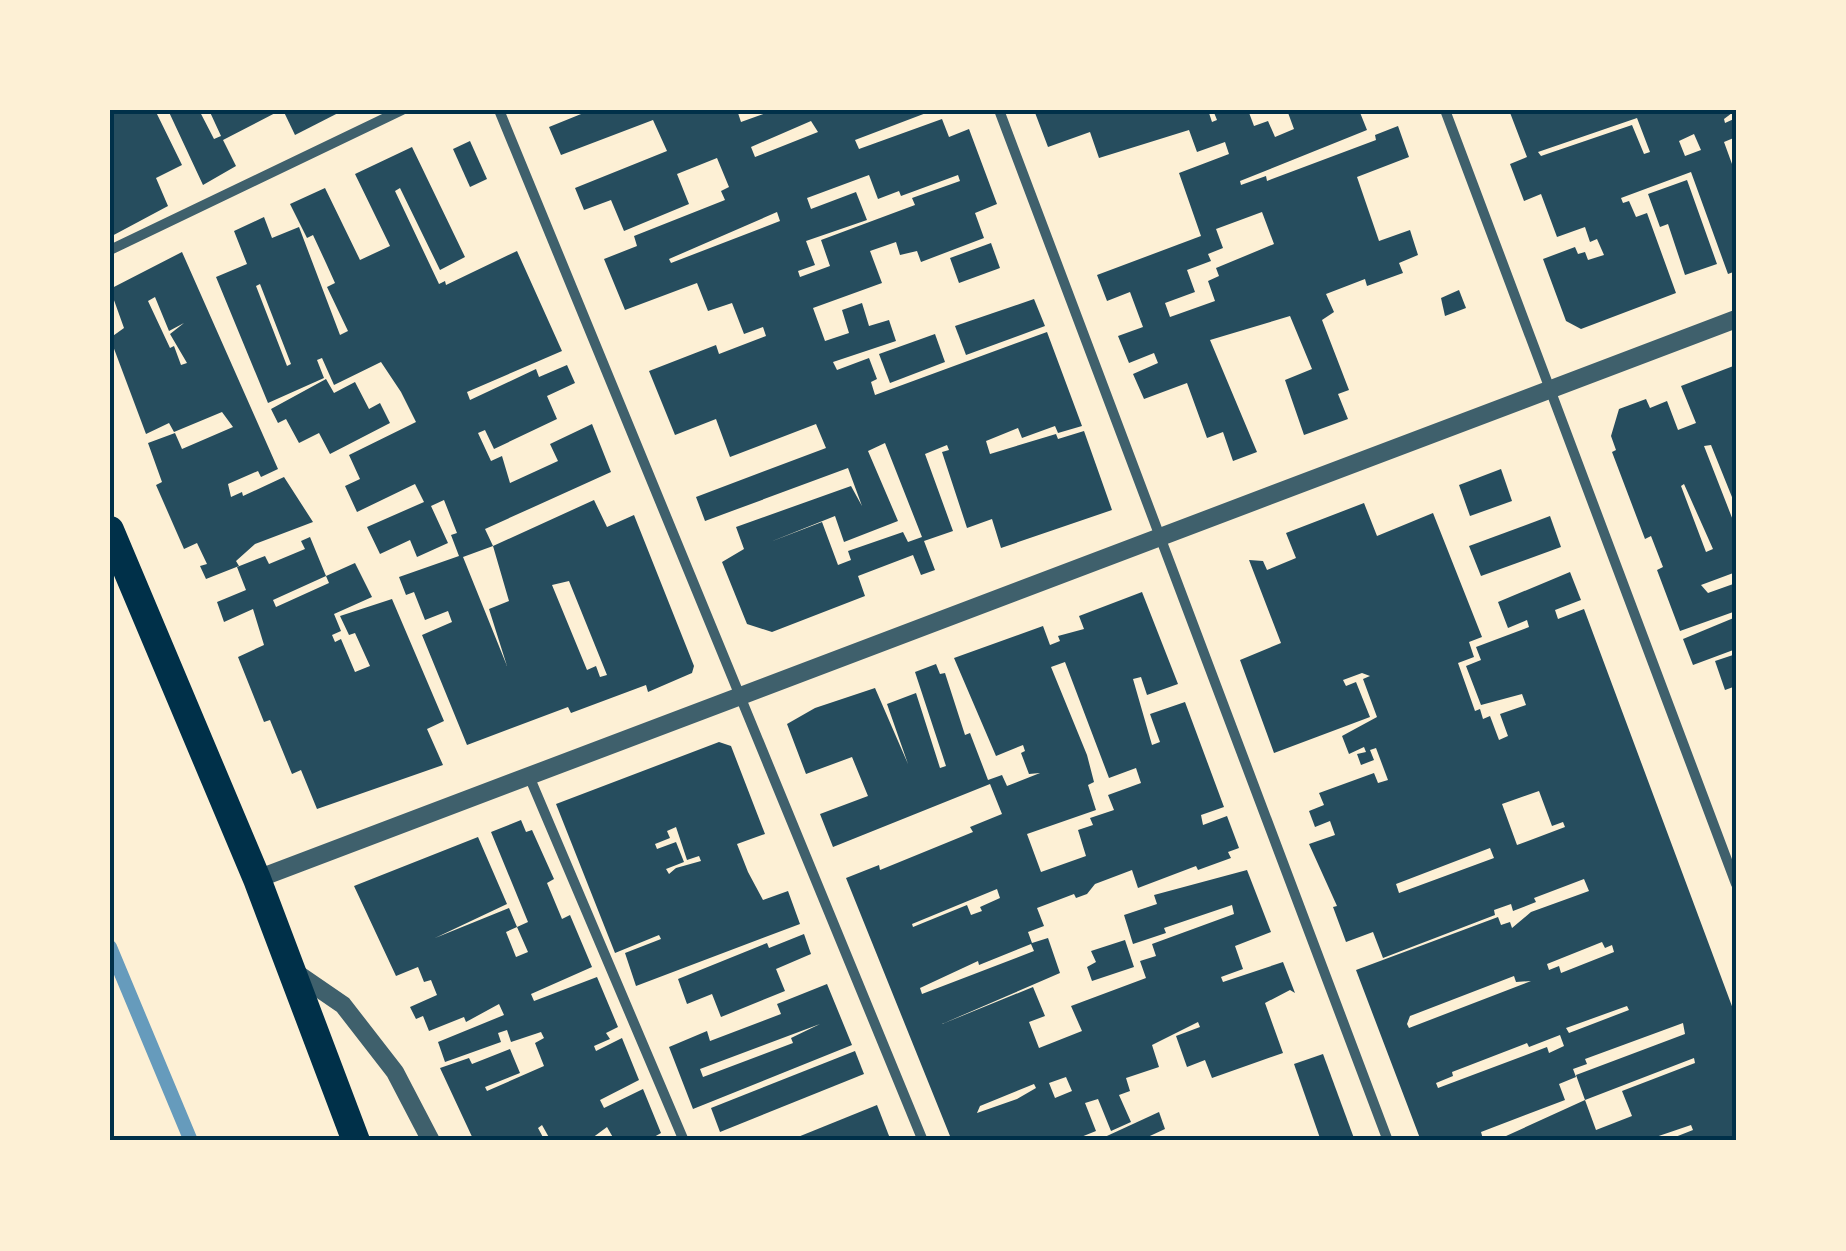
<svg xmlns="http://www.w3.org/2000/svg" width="1846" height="1251" font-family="'PT Serif',serif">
<rect width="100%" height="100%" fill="#fdf0d5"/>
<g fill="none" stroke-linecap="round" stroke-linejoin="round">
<path stroke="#669bbc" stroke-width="14" d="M110,947L191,1141"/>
</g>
<g fill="#264d5e" fill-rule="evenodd">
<path d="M110,110H155L182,165L156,178L168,206L110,237Z"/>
<path d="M168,110H199L214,139L221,136L209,110H281L223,140L236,166L203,185Z"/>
<path d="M283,110H344L295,135Z"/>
<path d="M591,110H666L668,114L737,110L741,122L774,110H934L855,140L859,149L942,119L949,137L969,129L997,204L975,213L984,238L921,262L917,251L900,255L896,242L870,251L882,283L813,308L825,341L849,333L842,310L862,303L869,326L889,320L896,341L833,362L837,370L869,358L877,379L871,382L875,395L1047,332L1082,426L1058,433L1055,426L1022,438L1018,428L986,441L990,454L1056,434L1058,439L1084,431L1112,510L1001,548L992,519L967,528L942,452L949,450L947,445L925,454L953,531L924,541L935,570L921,575L913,555L858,576L865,596L772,632L747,624L722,562L744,549L736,527L851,486L862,506L848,468L705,521L696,497L826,448L816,424L730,457L716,419L675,435L649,371L716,345L719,354L766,336L763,327L744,334L732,303L708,311L697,283L625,310L604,259L637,246L634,236L725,200L721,191L729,187L717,158L677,174L689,204L624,231L611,200L584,210L575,188L667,151L653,120L561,155L549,127ZM811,121L818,132L755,157L751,147ZM869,175L878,199L899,191L901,196L958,175L960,181L912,198L915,205L821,240L830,266L800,277L798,271L815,265L806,241L867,220L856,192L811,209L807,198ZM777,212L780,221L671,263L669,259ZM885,443L922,537L908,542L903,532L848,551L851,560L838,565L822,522L770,542L835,516L844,542L898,521L868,451Z"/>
<path d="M1034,110H1208L1212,122L1217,120L1213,110H1248L1254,126L1268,121L1275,137L1294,129L1287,110H1359L1367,130L1240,181L1241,185L1266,176L1267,181L1376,140L1375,135L1398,126L1409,157L1357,177L1379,241L1410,230L1418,255L1399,263L1403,273L1367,286L1365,279L1326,294L1334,312L1322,320L1349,390L1338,394L1348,419L1304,435L1285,380L1312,369L1290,316L1210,340L1257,452L1233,461L1223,432L1207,438L1187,383L1144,399L1133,374L1158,363L1154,353L1129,363L1118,336L1143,327L1130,292L1107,301L1097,275L1201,236L1179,173L1229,154L1225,142L1197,152L1189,130L1099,158L1090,132L1048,147ZM1262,212L1274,244L1216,268L1219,276L1208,281L1215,301L1170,317L1165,303L1195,292L1187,270L1211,261L1208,254L1223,248L1216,229Z"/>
<path d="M1509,110H1736L1724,119L1725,123L1736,118V137L1724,142L1732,164L1736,162V271L1728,274L1691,172L1621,198L1623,203L1629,201L1636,217L1647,213L1676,293L1581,329L1566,321L1543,259L1575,247L1578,254L1585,252L1588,260L1604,255L1597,239L1590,242L1585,227L1557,237L1541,194L1524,201L1510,164L1527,157ZM1637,118L1650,152L1644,154L1632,125L1541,156L1538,152ZM1694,134L1701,150L1685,156L1679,141Z"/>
<path d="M470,141L487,179L470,187L453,149Z"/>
<path d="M412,147L465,257L440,270L400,188L395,191L439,284L445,281L446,285L517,251L562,351L467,392L470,400L536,369L539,377L567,365L575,383L547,396L557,419L494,449L485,430L478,433L491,461L502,456L510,483L558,461L550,444L592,424L611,472L485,529L493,546L463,557L507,666L489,609L509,601L493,546L594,500L607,527L634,515L694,666L692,673L648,692L646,685L571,713L568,707L467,745L422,635L452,622L448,611L425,620L414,592L406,595L399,577L459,556L451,535L457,533L444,500L431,506L448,543L417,557L410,540L380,554L367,527L424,502L415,484L357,512L345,486L360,479L349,455L416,422L401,392L381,362L334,385L322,358L317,360L324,378L268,403L216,277L247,264L234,231L264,217L272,238L299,227L340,335L348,331L327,287L335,283L326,263L313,235L307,238L290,204L325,188L360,260L390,246L355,174ZM260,284L291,364L287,366L256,286ZM569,581L607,675L600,677L596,666L587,670L552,585Z"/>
<path d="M1687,180L1717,264L1685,275L1668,224L1660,227L1648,194Z"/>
<path d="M991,243L1000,268L959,283L950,258Z"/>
<path d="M182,252L278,469L261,477L258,471L228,484L231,497L242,492L243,496L284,477L313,522L255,544L236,561L239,566L206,579L200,566L207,564L197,543L184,549L156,485L162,482L148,443L175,433L182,449L233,427L222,412L174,432L169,423L146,434L110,338L124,328L110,289ZM155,297L169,331L184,323L170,334L187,363L181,365L174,346L170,348L148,301Z"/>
<path d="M1459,290L1466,308L1445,316L1441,298Z"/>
<path d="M1034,299L1045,326L966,355L955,326Z"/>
<path d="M935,334L945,362L890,383L879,354Z"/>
<path d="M1736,365V507L1711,445L1704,446L1736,528V572L1701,585L1708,593L1736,583V611L1680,631L1657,570L1663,567L1651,536L1645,539L1612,452L1616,450L1611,436L1619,409L1646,399L1650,408L1667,401L1678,430L1696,423L1681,386ZM1684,484L1713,549L1706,552L1681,486Z"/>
<path d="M326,379L334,393L355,382L369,409L380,403L390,423L330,454L319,433L299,443L286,419L278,423L271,409Z"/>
<path d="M1501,469L1512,501L1470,516L1459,485Z"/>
<path d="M1364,503L1377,536L1433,513L1482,637L1469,642L1474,657L1458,663L1475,711L1480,709L1483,719L1490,716L1499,740L1508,736L1500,714L1526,705L1522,694L1481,705L1466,666L1481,660L1476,647L1529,627L1527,620L1508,628L1498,602L1570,572L1581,600L1555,610L1558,619L1584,609L1736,1017V1141H1665L1693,1130L1691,1125L1644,1141H1495L1585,1100L1596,1130L1632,1116L1622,1091L1695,1063L1694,1058L1585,1100L1576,1075L1685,1034L1683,1023L1585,1059L1587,1064L1573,1069L1576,1077L1559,1084L1565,1100L1481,1132L1483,1139L1421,1141L1356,970L1498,917L1501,925L1510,922L1512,928L1531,912L1589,891L1584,879L1534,898L1536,902L1513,911L1511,904L1494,910L1495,915L1383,958L1373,932L1346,942L1333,907L1337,906L1309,844L1335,835L1330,821L1315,827L1309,811L1324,805L1319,793L1374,773L1378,783L1388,780L1376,748L1370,750L1374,760L1361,765L1357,754L1366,752L1364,747L1349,754L1342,736L1377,717L1363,679L1370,676L1362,673L1343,680L1346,686L1356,682L1370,717L1274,753L1240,660L1281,643L1249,560L1263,561L1267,570L1296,558L1286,533ZM1539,791L1552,826L1563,822L1565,827L1517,845L1502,804ZM1490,848L1494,858L1399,893L1396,884ZM1602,942L1605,948L1612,945L1614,952L1561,973L1559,966L1549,970L1547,964ZM1514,976L1516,982L1531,981L1409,1028L1407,1024L1410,1016ZM1627,1006L1629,1010L1569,1033L1566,1028ZM1560,1035L1564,1046L1549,1053L1547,1047L1438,1088L1436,1083L1453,1076L1452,1072L1527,1043L1529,1047Z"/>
<path d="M1550,516L1561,547L1481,576L1469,546Z"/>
<path d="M310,537L326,576L273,600L276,607L329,583L326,576L355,563L372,597L334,614L341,631L332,635L335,642L341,639L355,672L370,666L355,633L349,635L340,616L392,599L444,721L427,729L443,765L317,809L301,770L292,774L270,720L264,722L238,657L264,645L253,609L224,622L217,602L246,590L237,567L265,556L269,564L305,549L301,541Z"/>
<path d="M1142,592L1178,684L1147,695L1141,677L1133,679L1152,745L1160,742L1150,714L1185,702L1224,807L1201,815L1203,825L1227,816L1239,848L1228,852L1231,858L1198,870L1196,866L1138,888L1132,870L1095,884L1087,894L1076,898L1074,894L1037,908L1044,926L1028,932L1032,943L1048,938L1060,973L942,1024L1033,987L1045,1016L1029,1022L1039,1048L1082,1031L1071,1006L1146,978L1140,961L1156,956L1152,944L1234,914L1232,905L1164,928L1166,933L1133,944L1124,915L1157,904L1154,895L1247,870L1271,932L1235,946L1243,969L1221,977L1223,982L1283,962L1295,993L1290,990L1265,1003L1283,1053L1212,1078L1205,1060L1187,1067L1176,1036L1200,1027L1198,1022L1152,1045L1159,1067L1126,1078L1130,1091L1119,1095L1131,1122L1111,1131L1098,1099L1085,1103L1096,1131L1071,1141H952L846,878L879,865L880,870L973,832L970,827L1002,814L990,784L833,847L820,814L868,796L852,757L806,774L787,724L815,708L875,688L908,764L887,704L916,693L940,768L946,766L915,672L936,664L940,674L945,673L965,735L970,733L988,780L1002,775L1007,786L1040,773L1029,774L1021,753L1025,751L1023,745L996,756L954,658L1043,626L1050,645L1060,641L1058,636L1084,629L1079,616ZM1065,662L1109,778L1136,768L1141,783L1108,795L1114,810L1090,818L1093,825L1078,830L1086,856L1041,872L1027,834L1096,810L1088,785L1094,782L1087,755L1051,667ZM997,889L1000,898L980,907L982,911L971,915L967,905L913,927L912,924ZM1031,944L1034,951L922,994L920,988L978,961L979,965ZM1066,1077L1072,1091L1055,1098L1049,1083ZM1034,1084L1036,1088L1017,1099L977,1113L980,1106Z"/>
<path d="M1736,617V649L1693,665L1683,639Z"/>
<path d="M1736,654V686L1725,690L1715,661Z"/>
<path d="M719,742L731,746L765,834L737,844L748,872L763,900L788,891L800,924L636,986L625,953L661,939L659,935L615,953L556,804ZM676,827L687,860L699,856L701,861L676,868L669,874L666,869L684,862L676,842L657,849L655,844L670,838L667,831Z"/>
<path d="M521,820L526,832L532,830L554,879L547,883L562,919L570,915L592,967L531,994L534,1001L597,977L618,1027L606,1033L610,1039L594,1046L596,1051L622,1038L639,1080L600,1100L604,1108L643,1089L661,1133L647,1141H615L607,1127L588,1141H551L542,1125L538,1128L545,1141H474L440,1068L469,1058L472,1064L510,1049L520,1073L485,1087L487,1091L544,1066L535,1043L544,1038L541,1032L511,1042L507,1030L498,1033L501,1042L445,1062L438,1042L504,1015L499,1004L466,1022L464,1017L429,1031L423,1016L416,1019L410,1007L437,995L431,980L424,982L418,967L396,976L354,886L478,837L507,904L435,938L509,908L517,927L506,932L516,957L528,952L517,927L528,922L491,832Z"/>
<path d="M804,934L811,954L776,969L785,991L721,1017L712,994L687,1004L678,979L767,943L769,948Z"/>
<path d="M1125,940L1134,967L1092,981L1087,967L1096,962L1091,951Z"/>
<path d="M827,984L852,1045L693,1109L669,1047L707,1031L710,1041L781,1014L777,1004ZM820,1024L791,1038L793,1043L703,1077L700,1069Z"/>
<path d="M855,1051L864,1074L720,1132L711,1108Z"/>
<path d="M1323,1054L1355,1141H1321L1294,1064Z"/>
<path d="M877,1105L891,1141H788Z"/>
<path d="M1159,1112L1165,1129L1139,1141H1096Z"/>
</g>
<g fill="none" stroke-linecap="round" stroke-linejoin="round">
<g stroke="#3f606c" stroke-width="10">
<path d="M499,110L923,1141"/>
<path d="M999,110L1388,1141"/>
<path d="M1445,110L1736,884"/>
<path d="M110,250L402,110"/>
<path d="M529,776L684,1141"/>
</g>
<g stroke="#3f606c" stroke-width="18">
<path d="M257,879L1736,319"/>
<path d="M292,970L343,1005L395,1072L431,1141"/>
</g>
<path stroke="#003049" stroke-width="28" d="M110,530L257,879L356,1141"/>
</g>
<rect width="1846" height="1251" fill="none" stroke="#fdf0d5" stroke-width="225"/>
<rect x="112" y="112" width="1622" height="1026" fill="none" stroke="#003049" stroke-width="4"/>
</svg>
